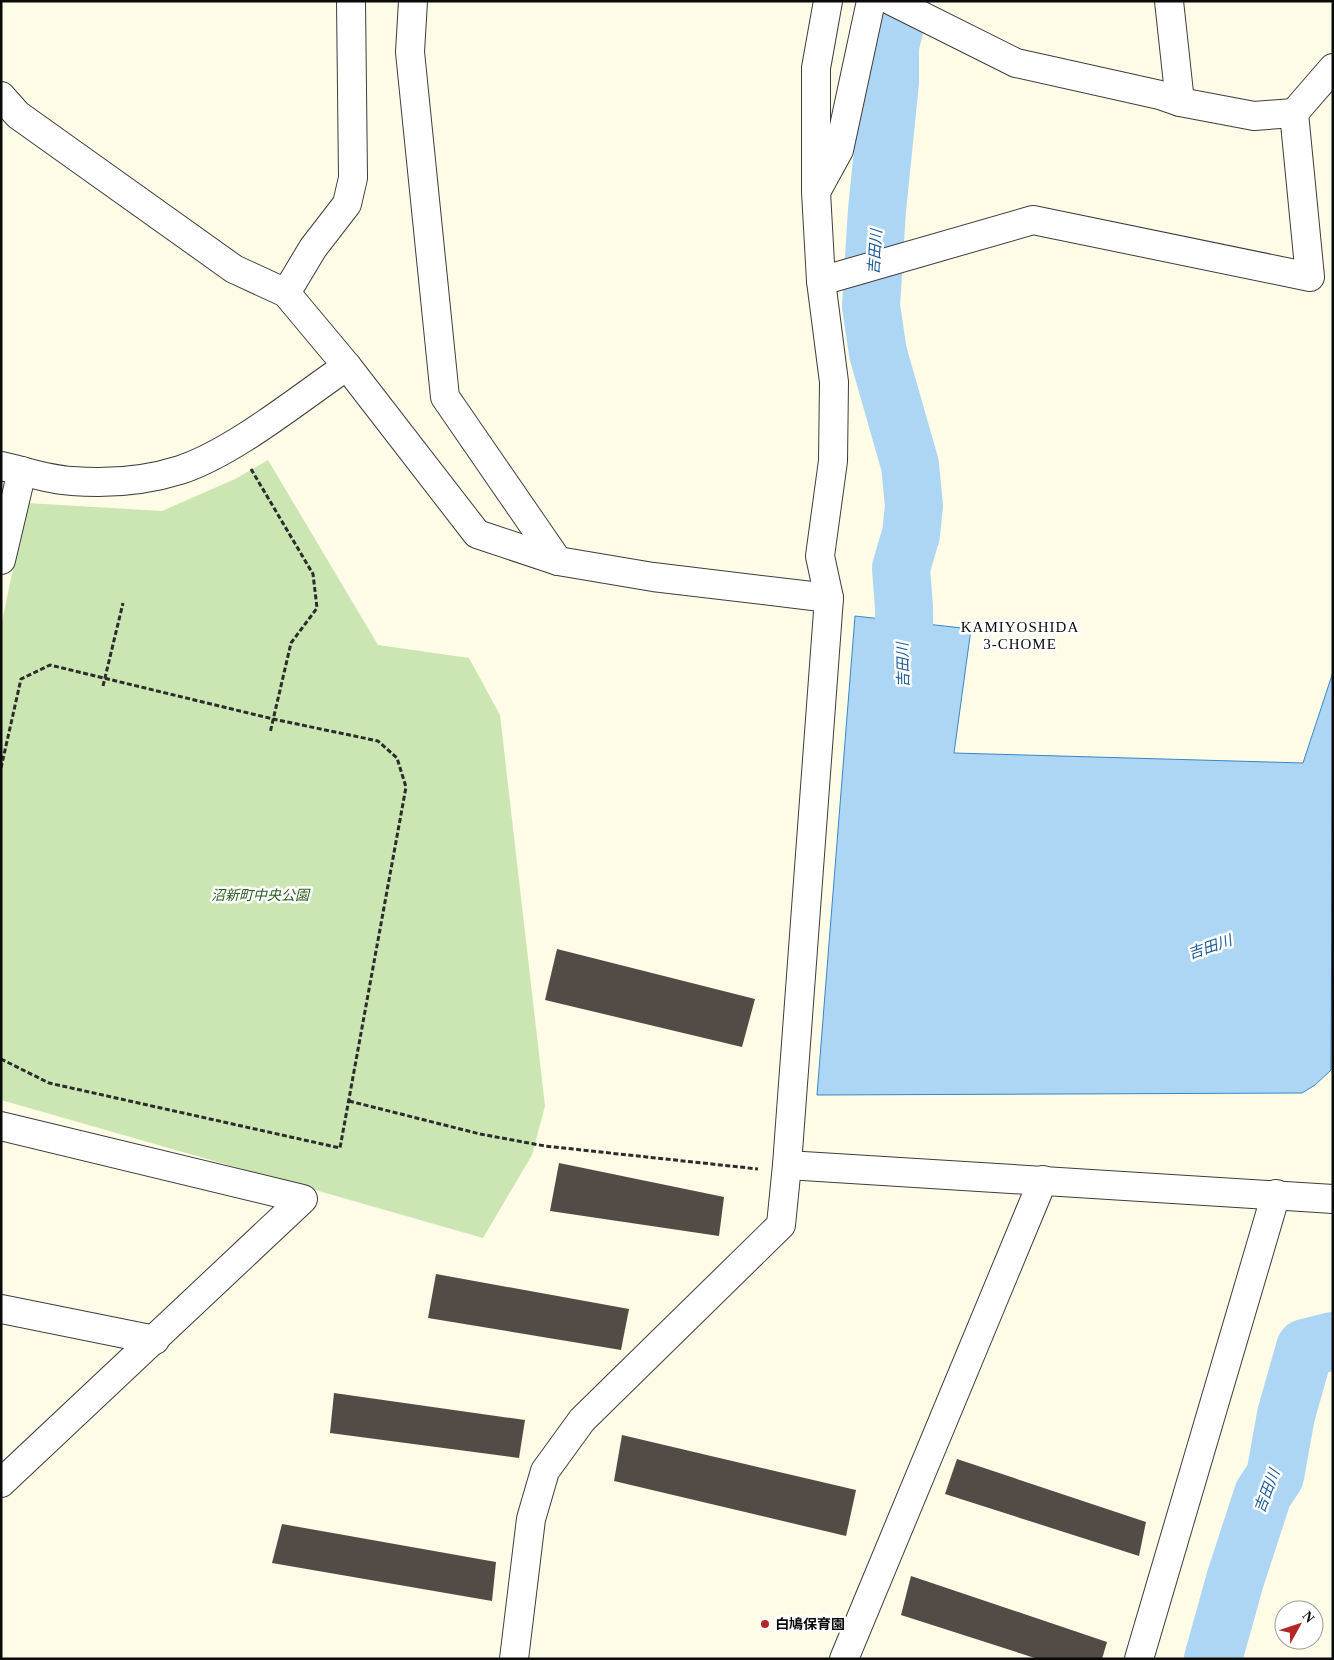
<svg xmlns="http://www.w3.org/2000/svg" width="1334" height="1660" font-family="'Times New Roman','Noto Sans JP',serif">
<rect width="100%" height="100%" fill="#fefbe7"/>
<path fill="#cbe6b3" d="M268,460L378,645L469,658L500,715L545,1106L532,1155L483,1238L1,1100V626L27,503L162,511L235,479Z"/>
<path fill="#add6f4" stroke="#3788c8" d="M855,616L971,629L954,753L1303,763L1333,672L1331,1070L1315,1085L1302,1093L817,1095Z"/>
<g fill="none" stroke-linecap="round" stroke-linejoin="round">
<g stroke="#add6f4" stroke-width="58">
<path d="M901,1L890,46V82L877,210L871,306L878,353L910,465L914,506L911,534L901,568L904,607L905,700"/>
<path d="M1213,1659L1235,1580L1263,1494L1275,1476L1286,1415L1305,1348L1333,1341"/>
</g>
</g>
<g fill="#524b46">
<path d="M557,949L755,999L742,1047L545,1000Z"/>
<path d="M559,1163L724,1197L719,1236L550,1211Z"/>
<path d="M436,1274L629,1309L621,1350L428,1318Z"/>
<path d="M334,1393L525,1420L519,1458L330,1433Z"/>
<path d="M622,1435L856,1490L846,1536L614,1481Z"/>
<path d="M957,1459L1146,1522L1139,1556L945,1494Z"/>
<path d="M282,1524L496,1562L492,1601L272,1563Z"/>
<path d="M911,1576L1107,1642L1102,1659H1038L901,1615Z"/>
</g>
<g fill="none" stroke-linecap="round" stroke-linejoin="round">
<g stroke="#3d3d3d" stroke-width="30">
<g id="minor">
<path d="M413,1L410,52L445,397L558,561"/>
<path d="M828,1L816,68V192L821,281L834,382L833,461L820,556L829,598"/>
<path d="M892,1L1016,63L1160,95L1180,102L1254,116L1294,113L1333,68"/>
<path d="M1169,1L1180,102"/>
<path d="M1,96L18,115L234,269L286,293L347,366L477,534L558,561L653,577L829,598L787,1165L1333,1199"/>
<path d="M817,190L839,150L871,1"/>
<path d="M821,281L1033,220L1310,277L1294,113"/>
<path d="M286,293L313,248L347,204L353,178L351,1"/>
<path d="M1,466C24,471 48,480 72,481C109,484 145,481 180,470C233,453 300,398 347,366"/>
<path d="M1,560L22,471"/>
<path d="M1,1126L303,1199L1,1483"/>
<path d="M1,1309L155,1340"/>
<path d="M514,1659L531,1519L545,1471L582,1420L781,1225L787,1165"/>
<path d="M844,1659L1043,1180"/>
<path d="M1139,1659L1276,1194"/>
</g>
</g>
<g stroke="#2c2c2c" stroke-width="3" stroke-dasharray="5 2.5" stroke-linecap="butt">
<path d="M251,469L313,574L317,608L291,643L270,733"/>
<path d="M103,686L123,603"/>
<path d="M1,768L21,679L50,665L273,719L378,741L397,758L406,787L340,1148L49,1083L1,1059"/>
<path d="M349,1101L480,1134L545,1146L758,1169"/>
</g>
<use href="#minor" stroke="#fff" stroke-width="28"/>
</g>
<circle fill="#b42727" stroke="#fff" stroke-width="2" cx="765" cy="1624" r="5"/>
<g text-anchor="middle" stroke-width="5" stroke-linejoin="round" paint-order="stroke">
<g font-size="14" font-style="italic" fill="#285e1d" stroke="#fff">
<text x="260" y="900">沼新町中央公園</text>
</g>
<g font-size="14" font-weight="bold" fill="#0a0a0a" stroke="#fff" text-anchor="start">
<text x="775" y="1629">白鳩保育園</text>
</g>
<g font-size="15" font-style="italic" fill="#185996" stroke="#fff">
<text transform="translate(875 252) rotate(-86)" y="5">吉田川</text>
<text transform="translate(903 665) rotate(-91)" y="5">吉田川</text>
<text transform="translate(1210 947) rotate(-19)" y="5">吉田川</text>
<text transform="translate(1267 1491) rotate(-69)" y="5">吉田川</text>
</g>
<g font-size="15" letter-spacing="1" fill="#0a0a0a" stroke="#fff">
<text x="1020" y="632">KAMIYOSHIDA<tspan x="1020" dy="17">3-CHOME</tspan></text>
</g>
</g>
<rect width="1334" height="1660" fill="none" stroke="#0a0a0a" stroke-width="5"/>
<g transform="translate(1299 1625) rotate(50)"><circle r="24" fill="#ffffff" stroke="#9d9d9d"/>
<path d="M0-4L9 19L0 12L-9 19Z" fill="#b42727"/>
<text y="-8" font-size="14" font-weight="bold" text-anchor="middle" fill="#0a0a0a">N</text>
</g>
</svg>
